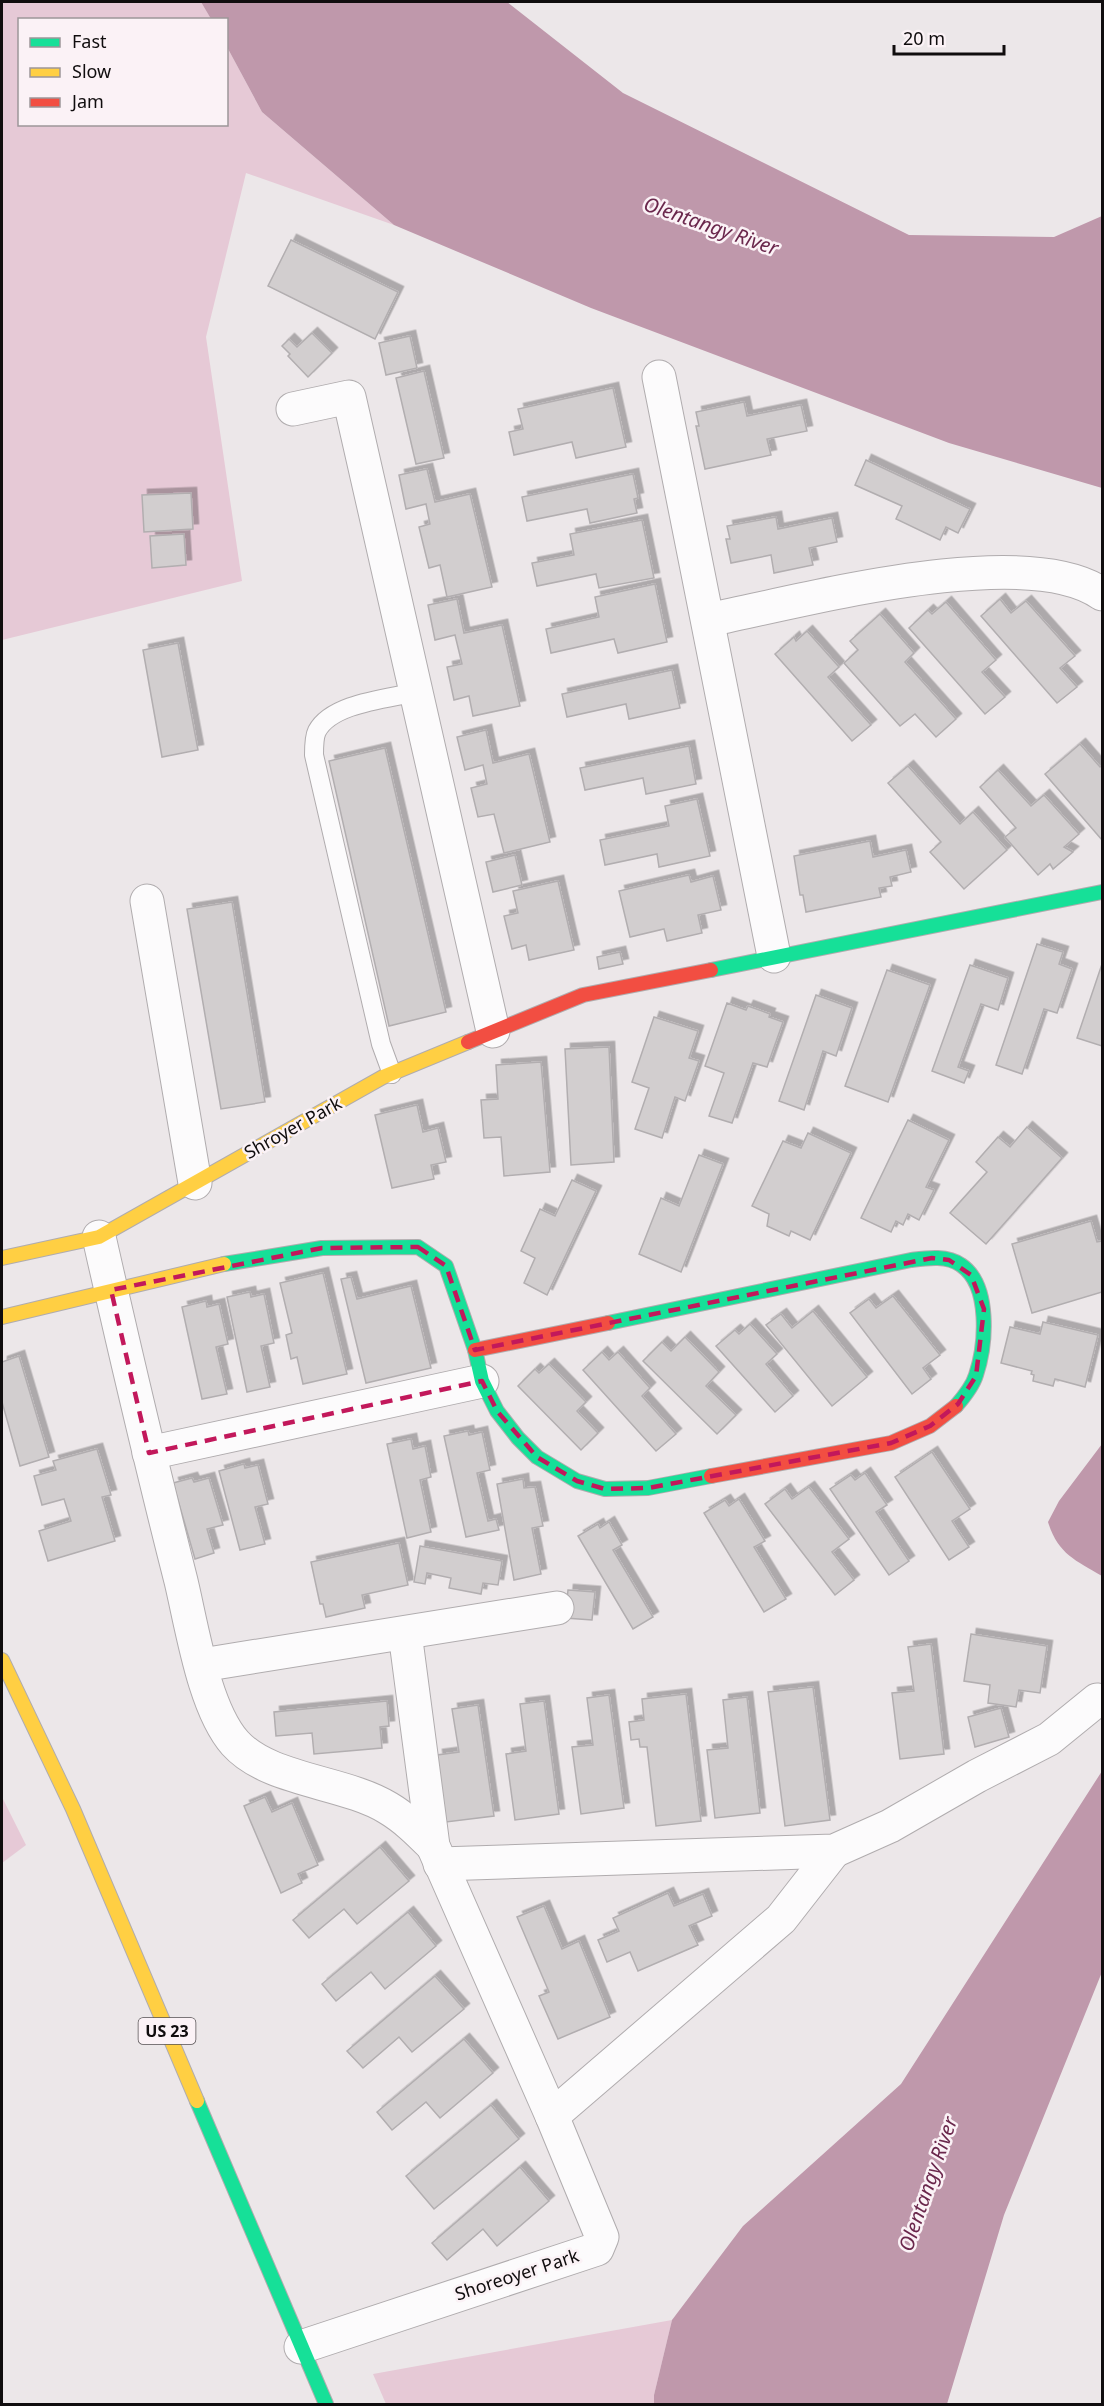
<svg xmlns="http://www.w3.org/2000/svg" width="1104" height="2406" font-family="'Noto Sans',sans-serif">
<defs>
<filter id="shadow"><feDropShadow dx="5.5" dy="-5.5" stdDeviation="0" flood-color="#0004"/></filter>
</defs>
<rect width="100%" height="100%" fill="#ece7e9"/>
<g fill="#e6c9d6">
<path d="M2,2H201L211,19L20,20V124H226L227,47L262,112L394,225L246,173L206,337L242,581L2,640Z"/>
<path d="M2,1797L26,1845L2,1863Z"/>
<path d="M672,2320L654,2395V2404H386L373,2374Z"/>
</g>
<g fill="#bf98ab">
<path d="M201,2H507L623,93L909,235L1054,237L1102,216V488L949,443L591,308L394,225L262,112L227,47L226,20L211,19Z"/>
<path d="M1102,1444V1576C1075,1560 1058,1554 1048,1522L1059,1501Z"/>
<path d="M1102,1771V1972L1004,2215L947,2404H654V2395L672,2320L743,2226L901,2084Z"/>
</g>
<g fill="#d2cecf" stroke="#b2aeb0" stroke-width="1.5" filter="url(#shadow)">
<path d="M291,240L398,292L375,339L268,286Z"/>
<path d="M312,333L332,353L308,377L288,356L290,354L282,346L289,339L297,347Z"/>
<path d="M410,336L417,368L386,375L379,343Z"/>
<path d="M424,371L444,458L416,464L396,378Z"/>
<path d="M613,388L626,447L576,458L572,442L514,455L509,432L523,429L518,409Z"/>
<path d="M744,402L747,416L801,405L807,431L767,439L771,455L705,469L696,426H699L696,412Z"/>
<path d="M866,460L970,509L958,533L946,527L940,540L896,519L902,506L855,485Z"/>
<path d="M427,469L435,502L470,494L492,587L447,597L440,565L429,568L419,527L430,524L426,504L406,509L399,475Z"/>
<path d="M633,474L638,498L634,499L637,513L590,523L587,509L527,521L522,497Z"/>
<path d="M191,493L193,529L144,532L142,495Z"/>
<path d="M776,517L778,529L832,518L837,542L809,548L813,565L774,573L771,555L731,563L726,539H730L727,526Z"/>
<path d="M642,520L654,578L599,588L596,574L537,586L532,563L574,555L570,534Z"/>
<path d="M184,534L186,565L152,568L150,536Z"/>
<path d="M655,584L667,642L618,653L614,639L551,653L546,629L599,617L595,597Z"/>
<path d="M457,599L464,633L502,625L520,706L473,716L469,696L454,700L447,667L462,664L455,635L435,640L428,605Z"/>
<path d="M1000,599L1011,613L1026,601L1075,656L1060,668L1077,687L1057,703L981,616Z"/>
<path d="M946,602L996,660L982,672L1005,697L985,714L909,628L928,610L932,614Z"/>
<path d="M880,614L914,653L905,662L956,719L936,737L915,714L900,726L844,663L858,650L850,641Z"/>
<path d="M807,631L839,667L828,677L871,725L852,741L775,654L794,637L796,641Z"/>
<path d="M178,643L198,750L162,757L143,650Z"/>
<path d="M672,670L680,708L629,719L626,704L567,717L562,694Z"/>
<path d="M486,730L493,763L529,754L550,842L504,853L494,814L478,817L471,788L487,784L483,765L465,770L457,737Z"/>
<path d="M1080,744L1100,767L1102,765V840L1045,774Z"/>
<path d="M689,746L696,784L646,794L643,778L585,790L580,768Z"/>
<path d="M385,748L446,1012L389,1026L329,761Z"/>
<path d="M908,766L960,824L973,812L1007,850L964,889L930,852L941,842L888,783Z"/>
<path d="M998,770L1031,806L1044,795L1079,834L1064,847L1073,852L1053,869L1050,864L1038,875L1005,837L1016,828L980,787Z"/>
<path d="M697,799L710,856L659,867L657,854L605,865L600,840L669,826L665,806Z"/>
<path d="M870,841L873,857L906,850L911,872L890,877L892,886L879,888L881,897L806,912L803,895H800L794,856Z"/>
<path d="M515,855L522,885L493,892L486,862Z"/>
<path d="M689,875L691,882L713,876L721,910L698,915L702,933L667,941L664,929L630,937L619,891Z"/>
<path d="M558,881L574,950L529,960L526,945L512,949L504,916L518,913L513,891Z"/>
<path d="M232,902L265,1102L221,1109L187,909Z"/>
<path d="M1037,944L1063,952L1059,964L1072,969L1057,1013L1044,1009L1022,1074L996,1065Z"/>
<path d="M620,952L623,964L599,969L597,957Z"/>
<path d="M1102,964V1046L1077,1038Z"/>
<path d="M970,965L1008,978L998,1010L981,1004L958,1067L969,1071L964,1083L932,1071Z"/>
<path d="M887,970L930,985L888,1102L845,1086Z"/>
<path d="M816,995L852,1008L836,1056L823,1051L804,1110L779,1101Z"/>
<path d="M727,1003L746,1010L748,1006L770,1014L769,1017L783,1022L767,1067L753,1063L732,1123L709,1116L724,1073L705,1066Z"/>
<path d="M654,1017L698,1031L689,1058L699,1061L685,1101L675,1097L662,1138L635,1129L649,1088L632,1082Z"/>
<path d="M609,1047L614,1162L571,1165L565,1049Z"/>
<path d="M541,1062L550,1172L504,1176L501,1137L484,1138L481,1100L498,1099L496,1065Z"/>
<path d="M417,1105L423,1132L438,1128L446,1162L431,1165L434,1179L392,1188L375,1115Z"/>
<path d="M908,1120L949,1140L926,1187L934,1190L919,1220L908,1214L903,1225L896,1221L891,1232L861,1218Z"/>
<path d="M1027,1127L1062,1158L986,1244L950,1213L987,1172L976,1162L998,1137L1010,1147Z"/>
<path d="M808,1133L851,1153L810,1240L791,1231L789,1236L767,1226L769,1214L752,1206L783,1141L801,1148Z"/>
<path d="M699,1155L723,1164L681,1272L639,1254L661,1198L679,1206Z"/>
<path d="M572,1180L596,1191L547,1295L524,1283L535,1258L521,1251L540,1209L555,1216Z"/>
<path d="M1091,1221L1097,1242L1102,1241V1292L1032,1313L1012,1244Z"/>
<path d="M323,1273L347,1374L303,1384L297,1357L291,1359L286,1335L292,1333L280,1283Z"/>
<path d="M351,1277L357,1299L411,1286L431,1368L366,1383L341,1279Z"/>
<path d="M250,1292L251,1297L264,1294L274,1343L261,1346L270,1387L247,1392L227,1297Z"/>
<path d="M893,1296L940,1355L923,1368L931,1379L912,1394L850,1313L869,1299L876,1308Z"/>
<path d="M206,1301L207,1307L219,1304L228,1344L216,1347L227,1394L202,1399L182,1307Z"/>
<path d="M813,1311L867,1377L832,1406L766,1325L781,1314L792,1328Z"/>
<path d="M1043,1322L1098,1335L1085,1387L1055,1379L1053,1386L1033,1381L1034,1375L1031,1374L1032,1371L1001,1363L1010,1327L1040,1334Z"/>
<path d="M750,1324L777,1354L766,1364L793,1396L775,1412L716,1346L735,1330L739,1334Z"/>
<path d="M685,1337L719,1372L706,1386L736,1415L717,1434L643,1361L662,1342L671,1351Z"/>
<path d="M602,1352L609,1360L618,1352L650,1388L642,1396L676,1434L656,1451L583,1370Z"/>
<path d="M19,1356L49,1457L20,1466L2,1402V1362Z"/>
<path d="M549,1364L586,1402L577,1411L598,1433L581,1450L518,1386L535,1369L539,1373Z"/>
<path d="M468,1431L469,1435L482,1432L490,1470L477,1473L488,1521L496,1519L499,1530L466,1537L444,1436Z"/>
<path d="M411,1439L413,1449L425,1446L431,1477L420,1480L431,1532L407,1538L387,1444Z"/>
<path d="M97,1449L111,1495L102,1497L115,1541L48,1561L39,1531L71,1521L64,1499L42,1505L34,1476L56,1470L53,1461Z"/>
<path d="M932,1452L970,1509L952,1521L969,1547L949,1560L895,1477Z"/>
<path d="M244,1464L245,1468L258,1465L268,1504L255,1507L265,1544L240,1550L219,1471Z"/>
<path d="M865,1473L887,1505L876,1512L909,1561L889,1575L830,1489L851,1475L855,1480Z"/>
<path d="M192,1478L194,1482L209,1478L223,1525L207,1529L214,1553L195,1559L173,1483Z"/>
<path d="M523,1479L524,1488L535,1487L543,1526L532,1528L541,1574L514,1580L497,1484Z"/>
<path d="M809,1487L849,1539L832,1552L854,1580L835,1595L765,1504L785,1489L792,1499Z"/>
<path d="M739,1499L765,1541L754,1547L786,1599L764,1612L704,1513L725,1500L729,1506Z"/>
<path d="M609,1522L622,1545L613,1550L653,1617L633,1629L578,1536L598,1524L600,1528Z"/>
<path d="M399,1543L408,1585L362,1595L365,1608L326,1617L323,1604H320L311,1562Z"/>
<path d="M420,1546L502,1561L498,1585L483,1583L481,1594L449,1588L451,1578L427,1573L425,1584L414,1582Z"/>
<path d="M568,1590L595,1592L592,1620L565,1618Z"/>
<path d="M971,1634L1047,1646L1040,1693L1019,1690L1016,1707L988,1703L990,1685L964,1681Z"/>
<path d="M931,1644L944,1754L900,1759L892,1693L914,1691L908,1647Z"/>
<path d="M813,1687L830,1820L785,1826L768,1692Z"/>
<path d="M686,1694L701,1821L656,1826L647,1747H640L639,1739L631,1740L629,1722L644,1720L642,1699Z"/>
<path d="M609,1695L624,1808L581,1814L572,1747L593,1745L587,1698Z"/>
<path d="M747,1697L760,1813L715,1818L707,1750L728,1748L723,1700Z"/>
<path d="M387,1701L389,1726L380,1727L382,1748L314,1754L312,1733L276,1736L274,1712Z"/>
<path d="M544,1701L559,1814L515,1820L506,1754L526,1751L520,1704Z"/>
<path d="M478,1705L494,1816L446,1822L437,1755L459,1752L452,1709Z"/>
<path d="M1001,1708L1009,1737L975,1747L968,1717Z"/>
<path d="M265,1797L272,1812L292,1803L318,1865L298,1874L302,1883L281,1893L244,1806Z"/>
<path d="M380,1847L409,1881L357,1924L344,1909L309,1938L293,1920Z"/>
<path d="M668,1893L674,1906L703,1894L712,1916L689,1926L698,1945L638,1971L630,1952L607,1962L598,1940L619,1931L613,1918Z"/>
<path d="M544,1906L562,1949L579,1941L610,2017L558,2039L539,1996L549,1992L517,1917Z"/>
<path d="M408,1912L436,1946L385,1989L371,1972L336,2001L322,1984Z"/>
<path d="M435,1976L464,2009L412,2052L399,2037L363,2068L347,2051Z"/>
<path d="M464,2039L493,2073L440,2118L426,2102L392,2130L377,2112Z"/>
<path d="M491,2105L519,2139L434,2209L406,2176Z"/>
<path d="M520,2167L549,2201L497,2246L483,2229L447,2260L432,2243Z"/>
</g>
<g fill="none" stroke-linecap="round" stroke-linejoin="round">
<g stroke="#b0acae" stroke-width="20">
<path id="lane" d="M392,1074L381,1044L314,755C314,748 314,737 317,731C332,703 387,699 416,692"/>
</g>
<g stroke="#b0acae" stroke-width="35">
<g id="street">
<path d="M659,377L774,956"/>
<path d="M293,409L349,397L493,1031"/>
<path d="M708,620C798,602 1025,540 1102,594"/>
<path d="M147,901L195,1183"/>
<path d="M99,1237C125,1352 152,1467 181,1581C192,1627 204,1708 235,1743C269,1781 344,1781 388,1808C405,1818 419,1832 433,1846"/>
<path d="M149,1453L482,1381"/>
<path d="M202,1665L557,1608"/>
<path d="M440,1864L834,1851L890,1826L977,1776L1049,1739L1097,1700"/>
<path d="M552,2116L781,1919L834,1851"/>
<path d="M301,2347L597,2249L602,2237L552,2116L433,1846L405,1633"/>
</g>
</g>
<g stroke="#b0acae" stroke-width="16">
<g id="fast">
<path d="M711,970L1102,892"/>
<path d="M224,1264L322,1248L418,1247L446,1266L475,1350L482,1381L497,1411L518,1438L537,1457L577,1481L605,1489L648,1488L711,1476"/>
<path d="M608,1323L911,1260C927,1258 947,1255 961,1265C991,1285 986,1345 976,1375C973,1385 963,1398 956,1406"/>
<path d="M197,2101L326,2404"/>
</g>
</g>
<g stroke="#b0acae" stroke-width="16">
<g id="slow">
<path d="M2,1258L99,1237L383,1077L468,1042"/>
<path d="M2,1317L224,1264"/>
<path d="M2,1660L73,1809L197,2101"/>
</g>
</g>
<g stroke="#b0acae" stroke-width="16">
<g id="jam">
<path d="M468,1042L583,995L711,970"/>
<path d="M475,1350L608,1323"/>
<path d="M711,1476L891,1443L930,1426L956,1406"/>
</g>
</g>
<use href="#lane" stroke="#fcfbfc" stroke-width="18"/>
<use href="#street" stroke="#fcfbfc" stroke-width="33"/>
<use href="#fast" stroke="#16e098" stroke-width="14"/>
<use href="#slow" stroke="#ffcf43" stroke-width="14"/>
<use href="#jam" stroke="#f24e42" stroke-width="14"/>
</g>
<path fill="none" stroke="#c2185b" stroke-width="4.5" stroke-dasharray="12 8" stroke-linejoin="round" d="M418,1247L446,1266L475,1350L932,1258L949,1260L971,1275L984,1309L976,1376L958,1404L930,1426L891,1443L648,1488L605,1489L577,1481L537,1457L497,1411L482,1381L149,1453L111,1290L322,1248Z"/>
<g text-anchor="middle" stroke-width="5" stroke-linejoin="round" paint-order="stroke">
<rect fill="#fbf2f6" stroke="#565254" stroke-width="1.5" x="138.5" y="2018" width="57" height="26" rx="4.5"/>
<g font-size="16" font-weight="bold" fill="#100d0e">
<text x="167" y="2037">US 23</text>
</g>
<g font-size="18" fill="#100d0e" stroke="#fbf2f6">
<text transform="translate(293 1128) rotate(-29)" y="6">Shroyer Park</text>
<text transform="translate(517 2275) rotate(-18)" y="6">Shoreoyer Park</text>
</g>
<g font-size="20" font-style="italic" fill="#6a274c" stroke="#fbf2f6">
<text transform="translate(711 226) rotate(19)" y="7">Olentangy River</text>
<text transform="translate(928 2184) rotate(-71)" y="7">Olentangy River</text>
</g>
</g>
<rect width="1104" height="2406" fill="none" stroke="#100d0e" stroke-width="6"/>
<rect x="18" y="18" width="210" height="108" fill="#fbf2f6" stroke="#9d9699" stroke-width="1.5"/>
<rect x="30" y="38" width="30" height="9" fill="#16e098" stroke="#9d9699" stroke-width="1.5"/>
<text x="72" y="48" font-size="18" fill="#100d0e">Fast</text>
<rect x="30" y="68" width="30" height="9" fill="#ffcf43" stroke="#9d9699" stroke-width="1.5"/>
<text x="72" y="78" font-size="18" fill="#100d0e">Slow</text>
<rect x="30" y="98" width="30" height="9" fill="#f24e42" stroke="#9d9699" stroke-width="1.5"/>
<text x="72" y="108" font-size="18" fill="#100d0e">Jam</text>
<path d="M894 45v9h110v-9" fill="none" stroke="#100d0e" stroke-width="3"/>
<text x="903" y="45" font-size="18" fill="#100d0e" stroke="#fbf2f6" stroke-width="4.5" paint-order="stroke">20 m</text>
</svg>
